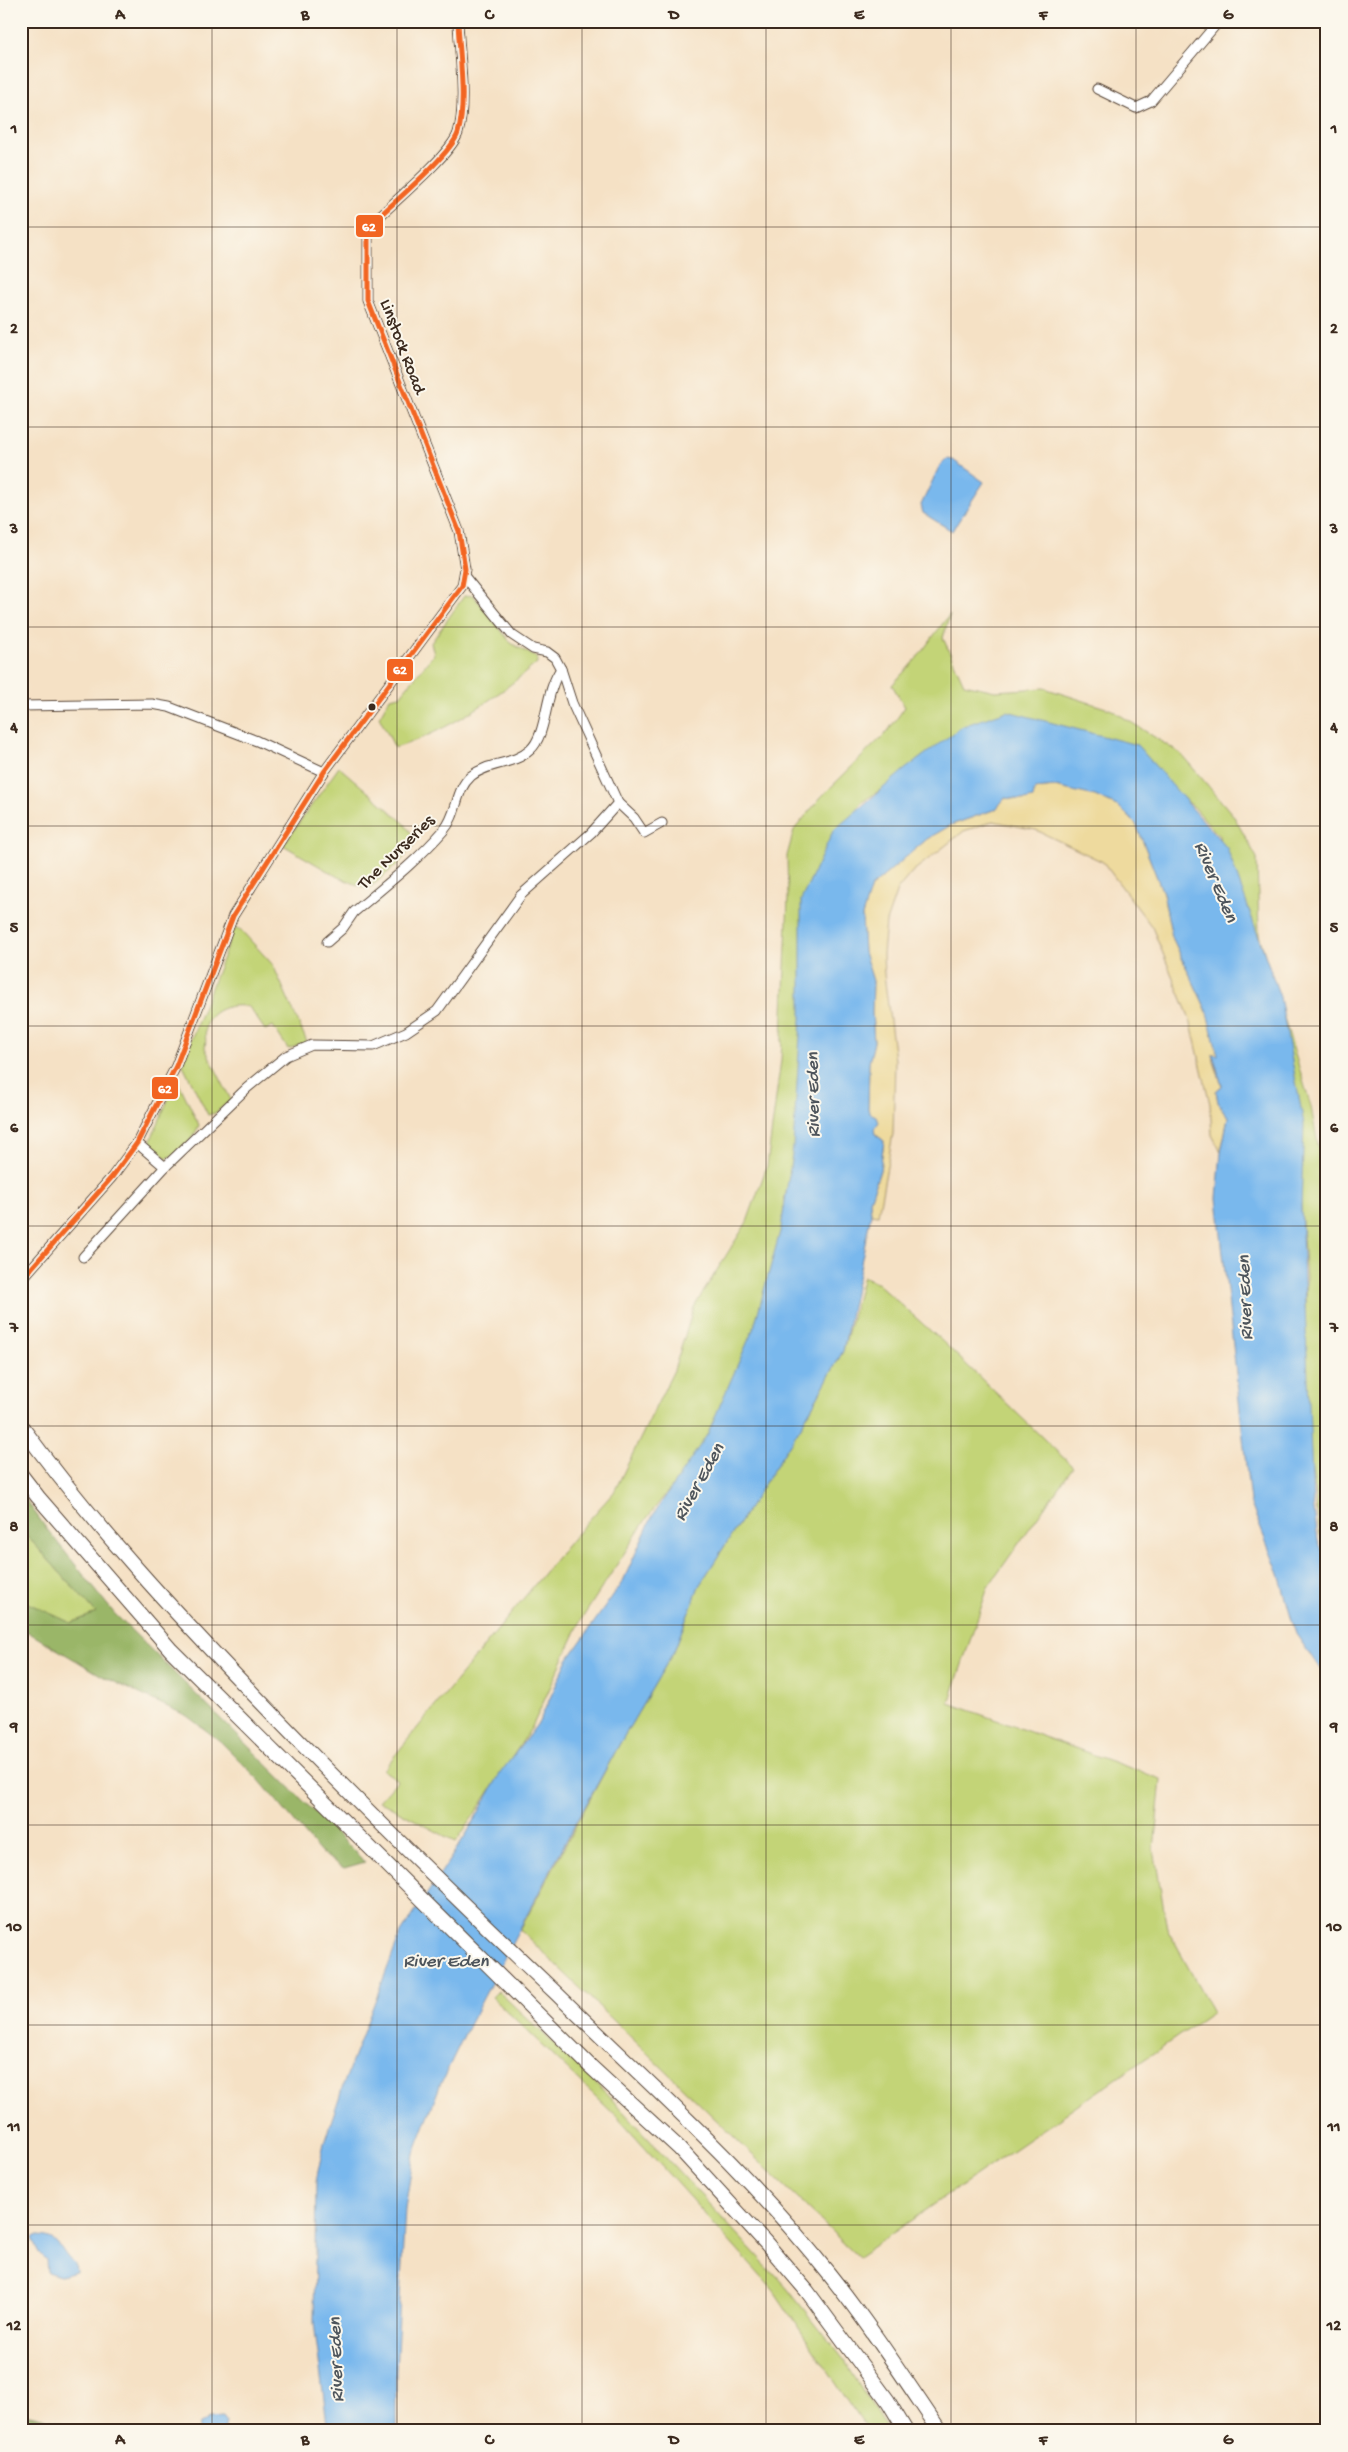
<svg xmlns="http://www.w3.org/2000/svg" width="1348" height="2452" font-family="'Gochi Hand',sans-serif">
<rect width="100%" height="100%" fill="#fbf7ec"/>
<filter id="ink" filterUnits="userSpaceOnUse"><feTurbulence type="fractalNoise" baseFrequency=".02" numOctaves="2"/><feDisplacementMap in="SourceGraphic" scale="10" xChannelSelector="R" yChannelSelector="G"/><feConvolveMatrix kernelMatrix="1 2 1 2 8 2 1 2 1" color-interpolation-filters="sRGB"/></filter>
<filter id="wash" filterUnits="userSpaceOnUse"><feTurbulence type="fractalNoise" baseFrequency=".0096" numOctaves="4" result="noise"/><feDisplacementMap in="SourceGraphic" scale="20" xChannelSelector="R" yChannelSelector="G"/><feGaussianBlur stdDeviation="1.12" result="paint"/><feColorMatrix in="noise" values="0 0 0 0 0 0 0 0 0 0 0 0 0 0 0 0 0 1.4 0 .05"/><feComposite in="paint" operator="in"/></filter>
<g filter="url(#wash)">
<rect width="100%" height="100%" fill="#f5e1c5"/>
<g fill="#c3d477" stroke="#7f7f4a">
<path d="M473,595L511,643L537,658V663C493,700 450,730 395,748L379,717L390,698L400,696L434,654L431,643L464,596Z"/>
<path d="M950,614L943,638L964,684L995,691L1044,688L1112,710L1181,754L1233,815L1257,858L1259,935L1311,1107L1323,1173L1320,1276L1327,1296V1553L1320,1534L1302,1392L1306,1278L1299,1180L1232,912L1219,836L1194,807L1134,758L960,738L862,802L825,852L803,1120L784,1201L781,1272L716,1431L647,1518L581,1620L532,1727L456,1842L379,1801L398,1780L383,1770L572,1539L614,1492L674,1370L694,1307L747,1222L767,1166L781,1060L788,898L787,856L794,830L821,797L888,731L905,707L892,685L917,658Z"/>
<path d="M339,767L404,823L417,841L399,863L368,889L338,877L283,845Z"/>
<path d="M236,928L240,929L273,965L307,1042L288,1049L273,1026L265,1030L249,1007C234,1003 213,1008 206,1024C204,1031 207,1040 205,1048L231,1100L215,1113L208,1115L182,1063L233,931Z"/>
<path d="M177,1079L199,1125C194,1138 181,1154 167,1158L155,1151L150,1142Z"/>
<path d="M863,1276L878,1284L943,1342L1073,1467L988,1587L949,1703L1161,1779L1154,1849L1167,1929L1213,2012L858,2257L520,1930L619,1745L674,1651L699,1586L802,1425L843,1351Z"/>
<path d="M21,1529L96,1613L71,1623L21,1600Z"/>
<path d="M498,1991L605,2092L786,2287L844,2360L888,2431H868L774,2291L618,2118L492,1997Z"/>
</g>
<g fill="#9ab668" stroke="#6a7043">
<path d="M21,1493L46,1528L114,1613L365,1862L344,1868L321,1853L259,1780L220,1741L187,1716L104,1677L21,1628V1600L71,1623L96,1613L21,1529Z"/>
<path d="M21,2413L76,2426L80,2431H21Z"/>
</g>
<path fill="#eeda9e" stroke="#94825e" d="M1055,787L1095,795L1119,807L1136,824L1163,893L1172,937L1206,1009L1219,1055L1213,1054L1214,1062L1222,1086L1216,1091L1218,1102L1228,1118L1221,1152L1212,1135L1210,1104L1190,1019L1152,927L1103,862L1036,830L993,821L964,831L912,872L897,890L886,922L883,954L884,974L895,1060L893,1134L878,1215L871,1214L870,1201L880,1170L884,1141L875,1134L868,1109L869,1063L874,1042L872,1013L873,981L864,952L862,916L865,902L871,887L927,839L951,825L996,809L1005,798L1025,800L1035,789Z"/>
<g fill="#79b8ed" stroke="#5a7186">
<path d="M947,459L953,460L984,482L952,531L923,513L921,505L939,467Z"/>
<path d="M1007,711L1137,745L1227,848L1280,997L1304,1124L1301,1207L1313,1502L1318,1540L1327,1562V1679L1296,1634L1279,1574L1250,1502L1217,1198L1221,1152L1228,1118L1218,1102L1216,1091L1222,1086L1213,1054L1218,1055L1206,1009L1172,937L1163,893L1136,824L1119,807L1095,796L1055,787L1035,789L1033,798L1025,800L1005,798L996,809L951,825L927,839L871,887L862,916L864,952L873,981L872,1013L874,1042L869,1063L868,1109L870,1113L876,1116L879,1122L874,1129L875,1134L884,1141L880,1170L870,1201L871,1214L843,1351L802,1425L699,1586L674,1651L619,1745L566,1841L469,2025L441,2083L414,2153L405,2208L396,2371V2431H328L314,2323L316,2181L324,2143L344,2083L400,1935L467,1833L501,1772L539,1722L567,1661L623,1581L653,1515L707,1435L754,1327L781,1228L793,1147L801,1019V900L833,831L904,770L963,726Z"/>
<path d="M35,2236C62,2235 59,2253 75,2264L76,2272L60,2276L47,2272L46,2260L38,2252L32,2239Z"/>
<path d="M223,2417L226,2421L224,2431H199L200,2424L210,2418Z"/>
</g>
</g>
<g filter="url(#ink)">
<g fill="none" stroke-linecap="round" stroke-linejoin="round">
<g stroke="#574537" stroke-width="11">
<g id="minor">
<path d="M1097,89L1136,108L1151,101L1219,21"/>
<path d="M465,577L512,635L533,649L547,652L555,658L561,669L572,703L618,803L634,818L644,833L662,823"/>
<path d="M21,706L152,704L169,707L257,741L324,772"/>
<path d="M327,942L343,928L354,912C385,886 418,860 444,830C458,814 455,790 471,776C488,762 514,765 530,750C548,734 544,692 561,669"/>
<path d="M137,1143L165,1167"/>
<path d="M83,1257L165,1167L247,1088L286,1056L312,1045L373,1046L406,1032L437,1011L521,895L591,833L618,803"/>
<path d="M21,1280L112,1177L137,1143L176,1066L233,916L324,772L462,586L465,569L459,531L368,301V227C387,208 451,155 458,133C467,103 459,53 458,21"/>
</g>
</g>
<g stroke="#574537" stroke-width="16">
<g id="highway">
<path d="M21,1426C93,1524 175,1613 259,1700C356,1801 456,1898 557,1994C650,2085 748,2171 829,2274C869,2324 904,2378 940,2431"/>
<path d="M21,1475L38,1497L171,1650L589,2065L679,2148L766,2243L807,2291L888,2401L906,2431"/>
</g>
</g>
<use href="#minor" stroke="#fff" stroke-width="9"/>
<use href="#highway" stroke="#fff" stroke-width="14"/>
<g stroke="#fbf7ec" stroke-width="9">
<path id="bus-1" d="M21,1280L112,1177L137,1143L176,1066L233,916L324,772L462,586L465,569L459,531L368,301V227C387,208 451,155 458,133C467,103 459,53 458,21"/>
</g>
<use href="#bus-1" stroke="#f26522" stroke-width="5"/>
</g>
</g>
<path fill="none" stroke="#3b2a1e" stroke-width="1" stroke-opacity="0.55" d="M212,21V2431M397,21V2431M582,21V2431M766,21V2431M951,21V2431M1136,21V2431M21,227H1327M21,427H1327M21,627H1327M21,826H1327M21,1026H1327M21,1226H1327M21,1426H1327M21,1625H1327M21,1825H1327M21,2025H1327M21,2225H1327"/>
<circle fill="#3b2a1e" stroke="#fbf7ec" stroke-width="2" cx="372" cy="707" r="4.5"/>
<g text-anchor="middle" stroke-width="4" stroke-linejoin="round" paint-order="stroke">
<g font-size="18" fill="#3b2a1e" stroke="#fbf7ec">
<text transform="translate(404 346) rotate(69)" y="6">Linstock Road</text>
<text transform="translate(395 851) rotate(-44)" y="6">The Nurseries</text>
</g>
<g font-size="19" font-style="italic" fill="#4e555c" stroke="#fbf7ec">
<text transform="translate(1218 881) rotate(67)" y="7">River Eden</text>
<text transform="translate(811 1095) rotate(-91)" y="7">River Eden</text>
<text transform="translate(1243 1298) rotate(-92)" y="7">River Eden</text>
<text transform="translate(697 1481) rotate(-61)" y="7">River Eden</text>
<text x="446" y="1966">River Eden</text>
<text transform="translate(334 2360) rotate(-92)" y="7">River Eden</text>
</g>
</g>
<g stroke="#fbf7ec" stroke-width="2">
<rect x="355" y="214" width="29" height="24" rx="5" fill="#f26522"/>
<rect x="386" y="658" width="28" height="24" rx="5" fill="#f26522"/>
<rect x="151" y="1076" width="28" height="24" rx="5" fill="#f26522"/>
</g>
<g font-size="14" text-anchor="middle" font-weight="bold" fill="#fff">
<text x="369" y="231">62</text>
<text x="400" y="674">62</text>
<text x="165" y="1093">62</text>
</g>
<rect width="1348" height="2452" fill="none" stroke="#fbf7ec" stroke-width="55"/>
<rect x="28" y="28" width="1292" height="2396" fill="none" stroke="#3b2a1e" stroke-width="2"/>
<g font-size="16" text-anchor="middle" font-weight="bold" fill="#3b2a1e">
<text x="120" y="19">A</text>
<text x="305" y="19">B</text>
<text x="489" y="19">C</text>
<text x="674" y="19">D</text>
<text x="859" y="19">E</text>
<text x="1043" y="19">F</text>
<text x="1228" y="19">G</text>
<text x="14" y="133">1</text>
<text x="1334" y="133">1</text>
<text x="14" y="333">2</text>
<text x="1334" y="333">2</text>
<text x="14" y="533">3</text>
<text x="1334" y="533">3</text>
<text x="14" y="732">4</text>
<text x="1334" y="732">4</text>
<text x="14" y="932">5</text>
<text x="1334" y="932">5</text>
<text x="14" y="1132">6</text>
<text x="1334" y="1132">6</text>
<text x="14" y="1332">7</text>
<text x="1334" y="1332">7</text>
<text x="14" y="1531">8</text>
<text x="1334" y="1531">8</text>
<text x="14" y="1731">9</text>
<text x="1334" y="1731">9</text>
<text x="14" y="1931">10</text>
<text x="1334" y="1931">10</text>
<text x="14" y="2131">11</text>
<text x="1334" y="2131">11</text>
<text x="14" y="2330">12</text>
<text x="1334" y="2330">12</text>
<text x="120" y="2444">A</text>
<text x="305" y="2444">B</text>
<text x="489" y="2444">C</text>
<text x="674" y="2444">D</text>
<text x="859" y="2444">E</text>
<text x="1043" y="2444">F</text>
<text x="1228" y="2444">G</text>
</g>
</svg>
